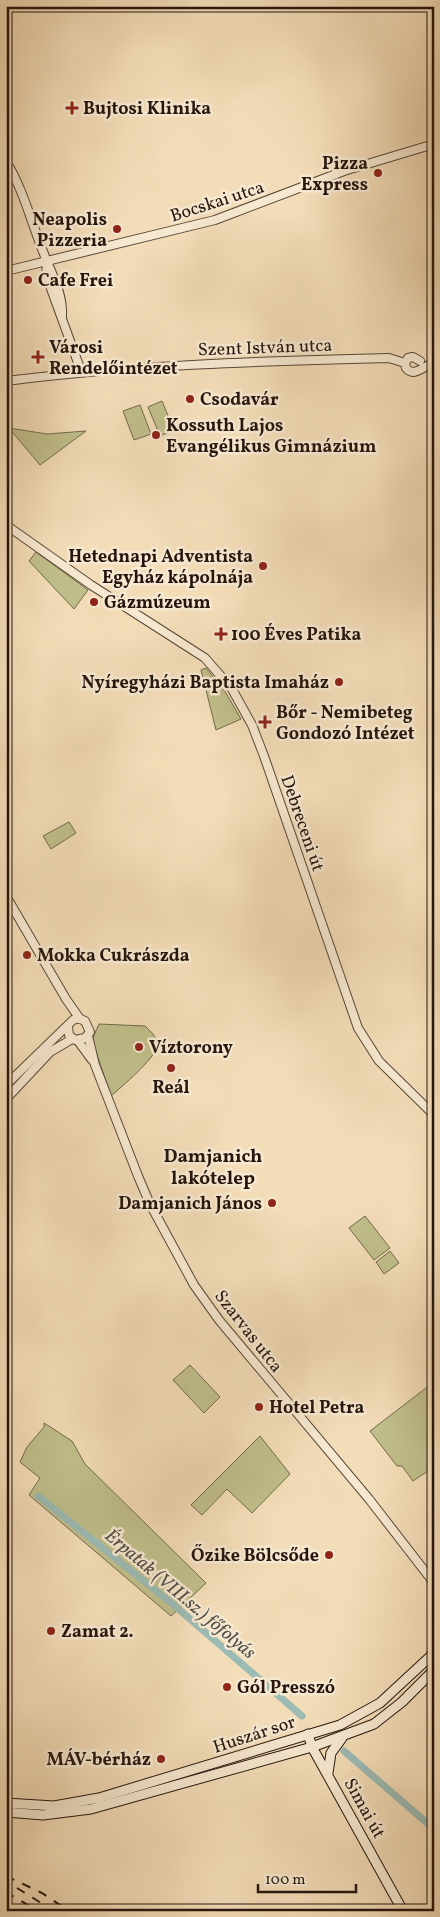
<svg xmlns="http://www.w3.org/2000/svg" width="440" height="1917" font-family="Vollkorn,serif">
<rect width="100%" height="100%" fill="#f3ddb8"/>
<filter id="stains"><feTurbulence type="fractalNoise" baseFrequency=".004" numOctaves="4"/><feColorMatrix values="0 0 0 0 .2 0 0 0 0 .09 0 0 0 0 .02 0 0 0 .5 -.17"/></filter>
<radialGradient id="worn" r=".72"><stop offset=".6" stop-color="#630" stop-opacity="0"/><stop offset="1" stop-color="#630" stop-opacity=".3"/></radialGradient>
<g fill="#c0bf8b" stroke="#726a4c">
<path d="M162,401L174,430L160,436L148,407Z"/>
<path d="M140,405L151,434L134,440L123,411Z"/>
<path d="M9,428L47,434L86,431L40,465Z"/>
<path d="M36,552L88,590L74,609L29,561Z"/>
<path d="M206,668L226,693L241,719L216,730L201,670Z"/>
<path d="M69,822L76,833L51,849L43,836Z"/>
<path d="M99,1024L145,1026C151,1032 158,1037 157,1046C155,1059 121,1087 111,1096L92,1040Z"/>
<path d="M365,1216L390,1248L374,1260L349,1228Z"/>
<path d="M390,1251L399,1263L384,1274L376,1262Z"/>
<path d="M190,1365L220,1397L204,1413L173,1380Z"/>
<path d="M430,1385L434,1400V1467L413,1481L402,1466H397L370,1431Z"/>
<path d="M44,1423L72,1441L85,1464L206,1583L171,1616L29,1495L40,1478L20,1462L27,1447L44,1427Z"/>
<path d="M260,1436L290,1474L252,1513L227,1489L202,1515L191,1505Z"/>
</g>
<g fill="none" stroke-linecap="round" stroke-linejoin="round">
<g stroke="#9cbbb4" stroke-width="7">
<path d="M38,1496L175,1606L302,1716"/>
<path d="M344,1751L434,1829"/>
</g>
<g stroke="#584738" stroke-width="10">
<g id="tertiary">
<path d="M6,161C24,191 31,222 44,254C52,275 63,293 62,316"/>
<path d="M47,262L46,275L81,371"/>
<path d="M6,271L215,220L344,171L434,144"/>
<path d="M420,361L413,357L408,358L405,363L406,368C414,378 423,366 434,363"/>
<path d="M6,381C133,365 261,361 389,358L405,363"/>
<path d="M6,525L91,585L205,658L232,689L252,725L264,756L358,1028L379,1061L434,1115"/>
<path d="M6,896L66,999L80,1019"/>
<path d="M88,1036L95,1065L138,1176L150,1204L194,1285L219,1320L369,1499L434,1583"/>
<path d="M78,1041L92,1060"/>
<path d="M6,1085L73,1020L78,1018L85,1021L90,1032L85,1038L75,1040L69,1035L68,1027"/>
<path d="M6,1099L50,1052L72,1039"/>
</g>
</g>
<g stroke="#25150e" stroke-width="11">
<g id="secondary">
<path d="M308,1734L312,1747L403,1911"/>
<path d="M328,1773L331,1753L342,1738"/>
<path d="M6,1803L54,1806L99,1798L340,1725L380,1703L434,1653"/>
<path d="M6,1812L43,1815L91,1809L312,1747L374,1724L402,1702L434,1670"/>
</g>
</g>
<use href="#tertiary" stroke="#f7e9d1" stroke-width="8"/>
<use href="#secondary" stroke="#f7e9d1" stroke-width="9"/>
<g stroke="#25150e" stroke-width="2" stroke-dasharray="9 9" stroke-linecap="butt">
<path d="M6,1876L42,1893L69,1911"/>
<path d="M17,1888L54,1911"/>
<path d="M6,1892L38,1911"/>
</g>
</g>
<g fill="#8f2418" stroke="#f7e9d1" stroke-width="2">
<path d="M69.5 100.5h5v5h5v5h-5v5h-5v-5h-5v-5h5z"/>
<circle cx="378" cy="173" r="5"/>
<circle cx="117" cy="229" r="5"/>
<circle cx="28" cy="280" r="5"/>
<path d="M35.5 349.5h5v5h5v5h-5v5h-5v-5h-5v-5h5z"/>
<circle cx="190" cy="399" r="5"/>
<circle cx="156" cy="435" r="5"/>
<circle cx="263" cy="566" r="5"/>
<circle cx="94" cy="602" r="5"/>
<path d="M218.5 626.5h5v5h5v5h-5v5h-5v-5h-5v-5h5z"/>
<circle cx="339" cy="682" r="5"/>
<path d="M262.5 714.5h5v5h5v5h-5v5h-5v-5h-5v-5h5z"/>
<circle cx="27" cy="955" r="5"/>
<circle cx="139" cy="1047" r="5"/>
<circle cx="171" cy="1068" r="5"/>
<circle cx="272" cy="1203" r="5"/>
<circle cx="259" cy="1407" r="5"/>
<circle cx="329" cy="1555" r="5"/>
<circle cx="51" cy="1631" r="5"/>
<circle cx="227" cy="1687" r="5"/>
<circle cx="161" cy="1759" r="5"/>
</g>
<g text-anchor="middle" stroke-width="5" stroke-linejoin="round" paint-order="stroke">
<g font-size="18" font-weight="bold" fill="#25150e" stroke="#f7e9d1" text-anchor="start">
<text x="83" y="114">Bujtosi Klinika</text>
<text x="368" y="169" text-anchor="end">Pizza<tspan x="368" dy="21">Express</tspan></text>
<text x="107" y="225" text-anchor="end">Neapolis<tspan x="107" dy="21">Pizzeria</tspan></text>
<text x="38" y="286">Cafe Frei</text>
<text x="49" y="353">Városi<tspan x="49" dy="21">Rendelőintézet</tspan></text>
<text x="200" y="405">Csodavár</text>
<text x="166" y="431">Kossuth Lajos<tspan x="166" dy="21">Evangélikus Gimnázium</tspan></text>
<text x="253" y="562" text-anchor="end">Hetednapi Adventista<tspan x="253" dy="21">Egyház kápolnája</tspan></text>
<text x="104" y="608">Gázmúzeum</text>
<text x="231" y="640">100 Éves Patika</text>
<text x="329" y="688" text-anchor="end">Nyíregyházi Baptista Imaház</text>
<text x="276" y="718">Bőr - Nemibeteg<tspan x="276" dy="21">Gondozó Intézet</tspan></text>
<text x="37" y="961">Mokka Cukrászda</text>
<text x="149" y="1053">Víztorony</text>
<text x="171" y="1093" text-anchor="middle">Reál</text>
<text x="262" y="1209" text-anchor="end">Damjanich János</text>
<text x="269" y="1413">Hotel Petra</text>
<text x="319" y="1561" text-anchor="end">Őzike Bölcsőde</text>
<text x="61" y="1637">Zamat 2.</text>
<text x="237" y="1693">Gól Presszó</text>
<text x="151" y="1765" text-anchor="end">MÁV-bérház</text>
</g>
<g font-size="18" fill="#25150e" stroke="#f7e9d1">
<text transform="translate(217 201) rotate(-18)" y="6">Bocskai utca</text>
<text transform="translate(265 347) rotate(-2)" y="6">Szent István utca</text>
<text transform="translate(303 823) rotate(71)" y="6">Debreceni út</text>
<text transform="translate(249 1331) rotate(52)" y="6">Szarvas utca</text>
<text transform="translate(254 1734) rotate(-18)" y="6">Huszár sor</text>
<text transform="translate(365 1808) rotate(61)" y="6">Simai út</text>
</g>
<g font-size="19" font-weight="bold" fill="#25150e" stroke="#f7e9d1">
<text x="213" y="1162">Damjanich<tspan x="213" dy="22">lakótelep</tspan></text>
</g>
<g font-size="19" font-style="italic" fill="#4f4f48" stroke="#f7e9d1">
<text transform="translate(181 1593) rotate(40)" y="7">Érpatak (VIII.sz.) főfolyás</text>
</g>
</g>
<rect width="440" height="1917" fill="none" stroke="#f3ddb8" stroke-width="25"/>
<rect x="8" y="8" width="425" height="1902" fill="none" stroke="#25150e" stroke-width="2.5"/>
<rect x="12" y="12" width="415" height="1892" fill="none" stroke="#25150e"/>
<path d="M258 1884v8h98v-8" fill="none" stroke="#25150e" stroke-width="2.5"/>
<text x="265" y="1884" font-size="15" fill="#25150e" stroke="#f7e9d1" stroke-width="4" paint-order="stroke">100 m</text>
<rect width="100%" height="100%" filter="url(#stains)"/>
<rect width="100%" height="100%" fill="url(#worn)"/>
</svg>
